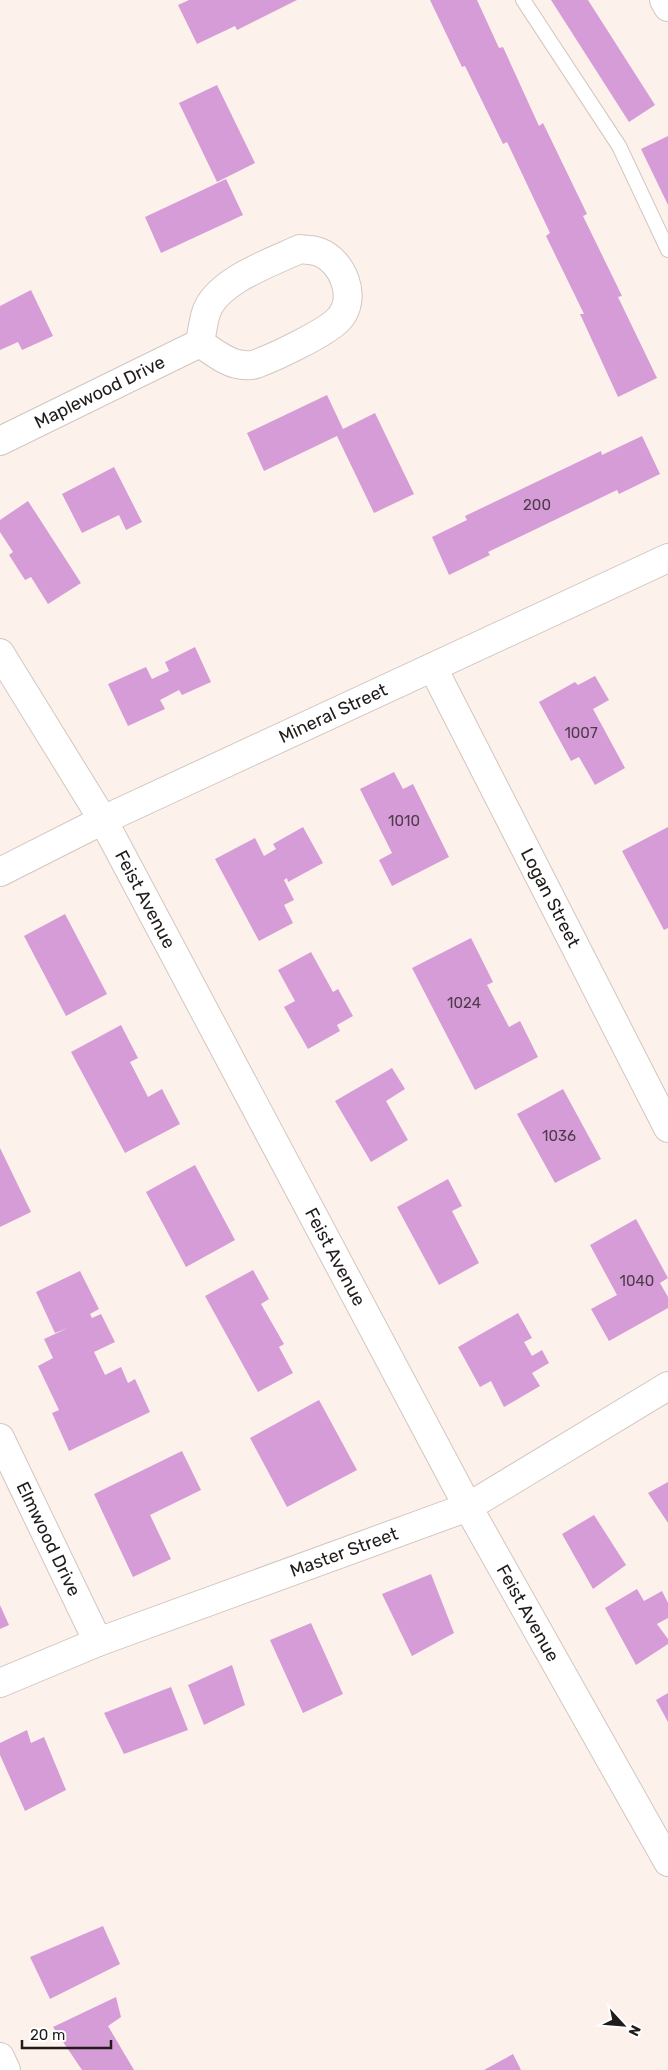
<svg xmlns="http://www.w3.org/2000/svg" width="668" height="2070" font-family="Rubik,sans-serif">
<rect width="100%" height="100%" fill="#fdf1eb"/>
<g fill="#d69cd8">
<path d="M189,0H297L237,30L235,26L197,44L178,5Z"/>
<path d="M430,0H477L499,48L503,47L539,126L543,123L587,214L583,216L622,296L618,297L657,378L618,397L580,314H584L546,236L550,233L507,142L503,144L465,66L462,67Z"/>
<path d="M551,0H588L655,105L629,122Z"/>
<path d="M217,85L255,163L217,182L179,103Z"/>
<path d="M668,136V205L641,149Z"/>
<path d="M226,179L243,215L161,253L145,217Z"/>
<path d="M31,290L53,336L22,350L18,342L0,350V306Z"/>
<path d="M327,395L343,429L375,413L414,494L374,513L337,436L264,471L247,433Z"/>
<path d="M642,436L660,474L619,494L617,490L488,552L490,555L449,575L432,537L467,520L465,516L601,451L602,455Z"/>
<path d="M114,467L142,522L126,530L119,515L82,533L62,494Z"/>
<path d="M28,501L81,583L48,604L31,577L25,580L9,555L13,552L0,532V520Z"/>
<path d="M195,647L211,682L182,695L179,690L160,700L165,709L128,726L108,684L146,667L152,679L169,671L165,662Z"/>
<path d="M595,676L609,700L593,709L625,768L595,785L579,757L571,761L539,702L575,682L578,685Z"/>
<path d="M394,772L403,789L413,784L449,857L392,886L379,860L392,853L360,789Z"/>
<path d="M303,827L323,863L288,882L287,878L284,880L294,900L284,905L293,923L259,941L215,859L255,838L264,856L276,849L273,844Z"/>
<path d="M668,827V928L664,930L622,851Z"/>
<path d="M65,914L107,994L66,1016L24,936Z"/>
<path d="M471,938L493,982L487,985L509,1027L520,1021L538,1057L475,1090L412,968Z"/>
<path d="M311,952L333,992L338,989L353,1016L337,1025L340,1031L308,1049L284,1007L295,1001L278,970Z"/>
<path d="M121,1025L138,1058L130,1062L148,1097L162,1089L180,1124L125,1153L71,1052Z"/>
<path d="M392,1068L405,1089L386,1101L408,1140L371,1162L335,1101Z"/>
<path d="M563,1089L601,1159L555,1183L517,1114Z"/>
<path d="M0,1148L31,1212L0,1227Z"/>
<path d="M195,1165L235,1240L186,1267L146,1192Z"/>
<path d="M448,1179L462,1206L452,1211L479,1263L439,1285L397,1207Z"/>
<path d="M636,1219L668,1278L660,1283L668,1297V1308L609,1341L591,1309L617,1295L590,1245Z"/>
<path d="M253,1270L269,1299L261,1304L284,1344L279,1347L293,1373L258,1392L205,1296Z"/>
<path d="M80,1271L99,1309L90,1314L92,1318L101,1314L115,1342L94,1352L105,1375L121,1367L128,1383L135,1379L150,1412L69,1451L52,1413L59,1410L38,1366L53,1358L44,1339L68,1328L55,1333L36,1292Z"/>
<path d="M518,1313L532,1338L524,1342L532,1356L542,1350L549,1363L532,1373L540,1386L504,1407L491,1381L480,1387L458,1347Z"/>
<path d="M319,1400L357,1470L287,1507L250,1438Z"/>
<path d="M182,1451L201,1490L150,1515L171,1559L133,1577L94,1494Z"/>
<path d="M668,1482V1523L648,1493Z"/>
<path d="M594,1515L626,1565L593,1589L562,1534Z"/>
<path d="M431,1574L454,1633L412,1656L382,1594Z"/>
<path d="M637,1589L644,1601L662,1591L668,1603V1618L657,1624L668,1639V1644L636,1665L605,1608Z"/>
<path d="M0,1605L9,1625L0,1629Z"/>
<path d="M311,1623L343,1694L303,1713L270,1640Z"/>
<path d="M232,1665L245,1705L204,1725L188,1685Z"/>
<path d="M171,1687L188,1730L124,1754L104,1713Z"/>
<path d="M668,1693V1722L656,1700Z"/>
<path d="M27,1730L31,1743L44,1737L66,1790L25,1811L0,1755V1743Z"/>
<path d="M103,1926L120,1964L50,1999L30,1957Z"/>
<path d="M116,1997L121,2017L108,2026L134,2070H82L53,2027Z"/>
<path d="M513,2054L521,2070H484Z"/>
</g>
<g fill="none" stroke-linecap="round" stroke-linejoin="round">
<g stroke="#d2c6c1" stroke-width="16">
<path id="service" d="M523,0L619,146L668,250"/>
</g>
<g stroke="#d2c6c1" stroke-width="30">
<g id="minor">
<path d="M300,249C306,250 314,250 319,252C343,261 358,298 339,319C326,333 275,357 256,364C251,366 242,365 237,364C224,361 212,351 200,343C202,333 203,322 206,313C216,281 272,262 300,249Z"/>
<path id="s1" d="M0,441L200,343"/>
<path id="s2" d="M0,653L103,820L468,1507L668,1862"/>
<path id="s3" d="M433,668L668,1128"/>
<path id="s4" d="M0,872L103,820L668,558"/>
<path id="s5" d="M0,1438L98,1642"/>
<path id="s6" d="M0,1683L98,1642L468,1507L668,1386"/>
<path d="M0,2057L6,2070"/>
</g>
</g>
<g stroke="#d2c6c1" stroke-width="30">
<path id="tertiary" d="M664,0L668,7"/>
</g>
<use href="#service" stroke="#fff" stroke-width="14"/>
<use href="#minor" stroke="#fff" stroke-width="28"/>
<use href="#tertiary" stroke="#fff" stroke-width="28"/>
</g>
<g text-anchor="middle" stroke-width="4" stroke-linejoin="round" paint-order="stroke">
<g font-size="15" fill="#4e3c4a">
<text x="537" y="510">200</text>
<text x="581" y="738">1007</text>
<text x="404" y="826">1010</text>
<text x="464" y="1008">1024</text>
<text x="559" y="1141">1036</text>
<text x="637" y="1286">1040</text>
</g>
<g font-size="18" fill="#201c1a" stroke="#fff">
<text dy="6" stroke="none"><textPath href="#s1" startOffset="111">Maplewood Drive</textPath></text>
<text dy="6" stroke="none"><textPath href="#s4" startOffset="369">Mineral Street</textPath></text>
<text dy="6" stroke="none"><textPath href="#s3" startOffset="258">Logan Street</textPath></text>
<text dy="6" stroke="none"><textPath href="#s2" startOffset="286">Feist Avenue</textPath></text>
<text dy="6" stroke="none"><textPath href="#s2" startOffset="691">Feist Avenue</textPath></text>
<text dy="6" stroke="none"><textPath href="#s5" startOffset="112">Elmwood Drive</textPath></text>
<text dy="6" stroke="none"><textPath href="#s6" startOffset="368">Master Street</textPath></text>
<text dy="6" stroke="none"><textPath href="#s2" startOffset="1096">Feist Avenue</textPath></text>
</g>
</g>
<g transform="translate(623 2025) rotate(116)" stroke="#ffffff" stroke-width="4" paint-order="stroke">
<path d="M0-4L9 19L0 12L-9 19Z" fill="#201c1a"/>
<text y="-8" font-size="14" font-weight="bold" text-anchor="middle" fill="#201c1a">N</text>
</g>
<path d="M22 2040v8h89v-8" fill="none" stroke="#201c1a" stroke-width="2.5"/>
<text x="30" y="2040" font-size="15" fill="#201c1a" stroke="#ffffff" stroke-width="4" paint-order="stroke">20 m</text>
</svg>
